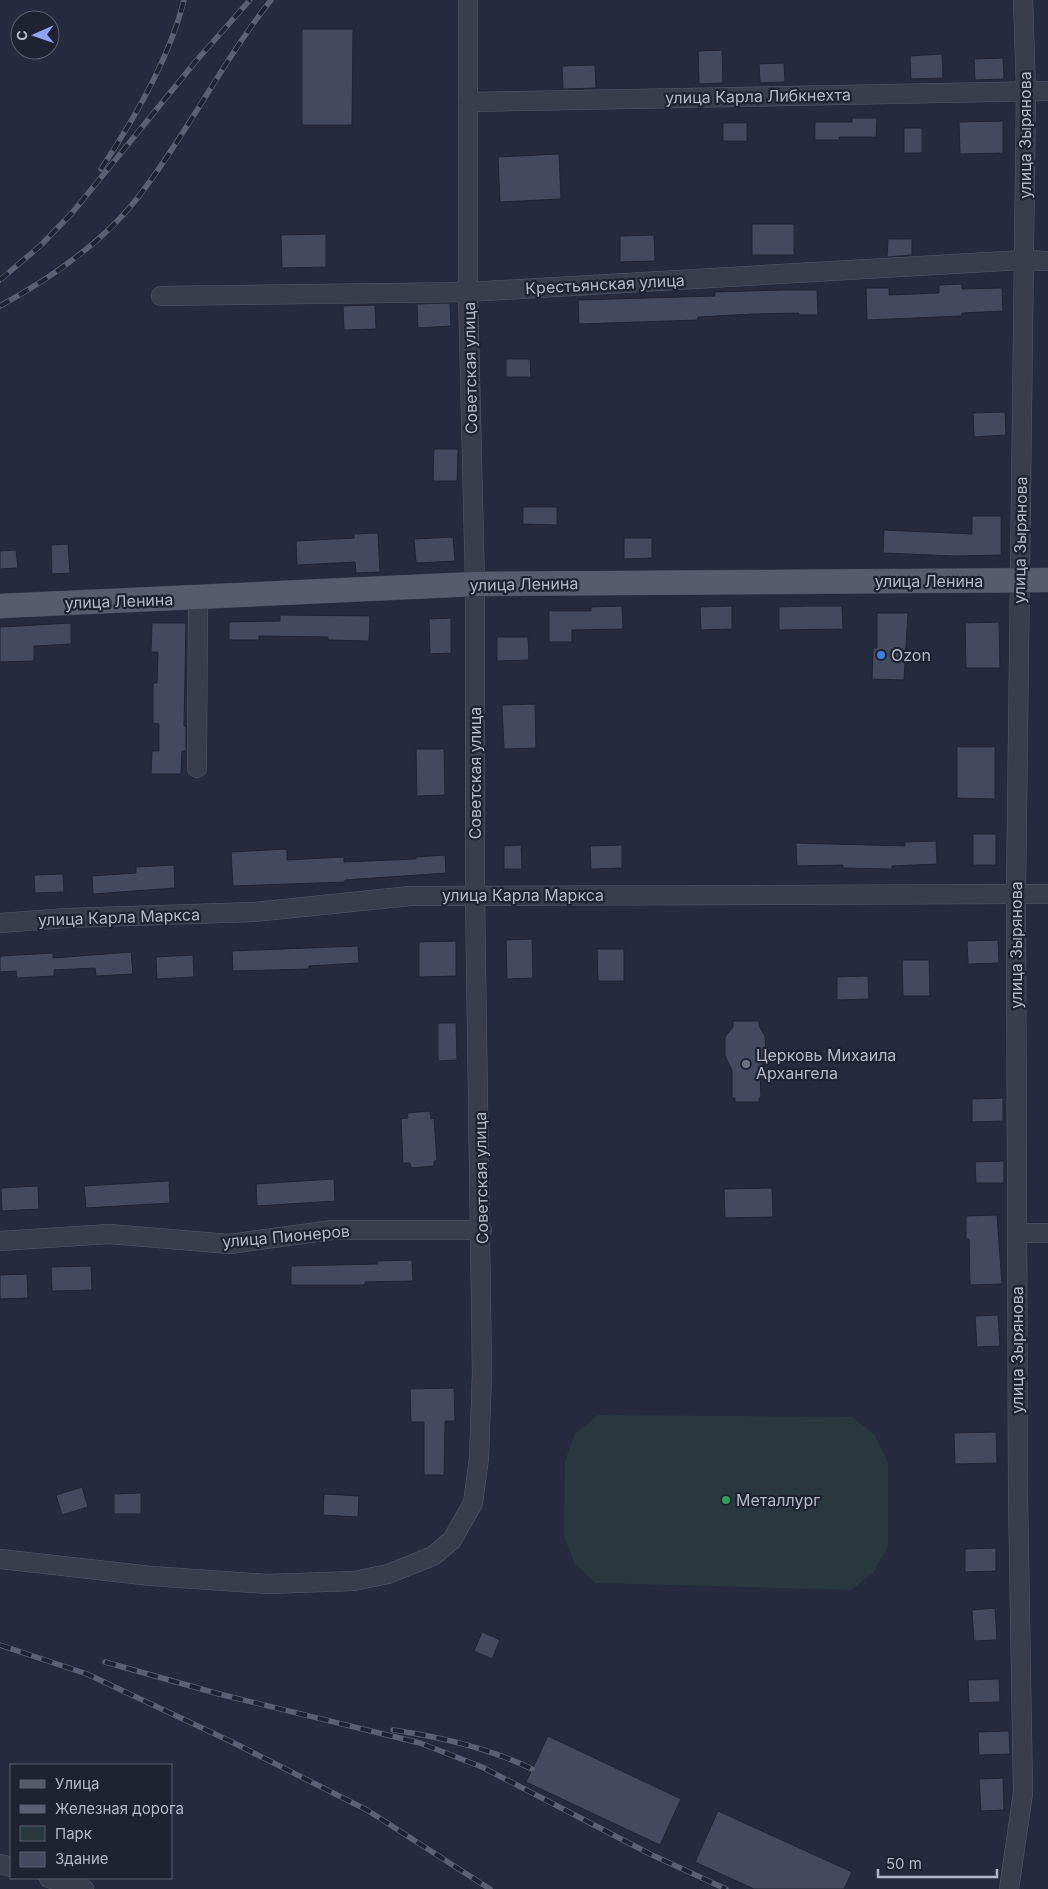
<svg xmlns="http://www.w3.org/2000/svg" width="1048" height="1889" font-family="Inter,sans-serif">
<rect width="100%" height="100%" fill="#252b3c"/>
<path fill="#28383e" d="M598,1415L852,1417L875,1435L888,1463V1547L873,1573L851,1590L595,1583L575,1564L564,1537L565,1461L575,1434Z"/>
<g fill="#444a5d" stroke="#202433">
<path d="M302,29H353L352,125H302Z"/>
<path d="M722,50L723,83L699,84L698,51Z"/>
<path d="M942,54L943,78L911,79L910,56Z"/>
<path d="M1003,58L1004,79L975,80L974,59Z"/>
<path d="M784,63L785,82L760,83L759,64Z"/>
<path d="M595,65L596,88L563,89L562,66Z"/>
<path d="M852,118H877L876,137H839V140H815V122H852Z"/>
<path d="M1003,121V153L960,154L959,122Z"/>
<rect x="723" y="123" width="24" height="18"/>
<rect x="904" y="128" width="18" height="25"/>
<path d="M559,154L561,199L500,202L498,157Z"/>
<rect x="752" y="224" width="42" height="31"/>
<path d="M326,234V267L282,268L281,235Z"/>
<path d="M654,235L655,261L620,262V236Z"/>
<path d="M888,239H912V255L887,257Z"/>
<path d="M962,284V289L1002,288L1003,311L962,313V316L867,320L866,288H889V295L939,293V285Z"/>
<path d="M782,290H817L818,315H799V313L752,314L698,317V320L579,324L578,300L715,296V292Z"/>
<path d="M450,303L451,326L418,328L417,304Z"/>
<path d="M375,305L376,329L344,330L343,306Z"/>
<path d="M506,359H530L531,377H506Z"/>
<path d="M1005,412L1006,435L974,437L973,413Z"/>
<path d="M434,449H458L457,481H433Z"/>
<path d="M523,507H557V525L523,524Z"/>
<path d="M972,516H1001V555L955,556L883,553L884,530L972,534Z"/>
<path d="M378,533L380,572L356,573L355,562L297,565L296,541L354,538V534Z"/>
<path d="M453,537L455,561L416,563L414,539Z"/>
<path d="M624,538H652V558L624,559Z"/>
<path d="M68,544L70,573L52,574L51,545Z"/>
<path d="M16,550L18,568L0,569V551Z"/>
<path d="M622,606L623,629L572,630V642H549V611H591V607Z"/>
<path d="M732,606V629L701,630L700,607Z"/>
<path d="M810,606H842L843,629L779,630V607Z"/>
<path d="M877,613H908L904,680L872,679L873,648H877Z"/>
<path d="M280,615L370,616L369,641L328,640V637L259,636V640H229V622L280,621Z"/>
<path d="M451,618V653L430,654L429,619Z"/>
<path d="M999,622L1000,668H966L965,623Z"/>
<path d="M71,623V644L34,646V661L0,662V627Z"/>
<path d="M152,623H186L184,726H186V751H182L181,774H151L152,751H159V724L153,723V683H157L158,652H151Z"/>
<path d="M497,637H528L529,660L497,661Z"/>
<path d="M535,704L536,748L504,749L502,705Z"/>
<path d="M957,747H995V799L957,798Z"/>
<path d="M416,749H444L445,795L417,796Z"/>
<rect x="973" y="834" width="23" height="31"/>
<path d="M936,841L937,864L892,866V869L843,868V865L797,866L796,843L905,846V842Z"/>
<path d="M521,845L522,869H504V846Z"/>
<path d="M622,845V868L591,869L590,846Z"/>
<path d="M287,849V860L344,857V862L416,859V857L445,855L446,873L345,880V882L233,886L231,852Z"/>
<path d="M174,865L175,888L93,894L92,876L136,873V867Z"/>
<path d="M63,874L64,892L35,893L34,875Z"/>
<path d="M532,939L533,978L507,979L506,940Z"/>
<path d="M998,940L999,963L968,964L967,941Z"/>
<path d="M456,941V976L419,977V942Z"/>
<path d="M358,946L359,963L309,966V969L233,971L232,951Z"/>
<path d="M597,949H624V981H598Z"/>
<path d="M131,952L133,974L96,976L95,968L54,970V976L17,978L16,971L0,972V956L53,953V958Z"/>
<path d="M193,955L194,977L157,979L156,957Z"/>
<path d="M902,960H929L930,996H903Z"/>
<path d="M868,976L869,999L837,1000V977Z"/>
<path d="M733,1021H759V1026L765,1036L766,1058L760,1069L761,1098H759V1102H735V1098H732V1070L725,1056V1037L733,1027Z"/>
<path d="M438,1023H456L457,1060L438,1061Z"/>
<path d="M1003,1098V1121L972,1122V1099Z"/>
<path d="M430,1111L431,1119L434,1118L437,1161H434V1166L411,1168L410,1163H403L401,1119L408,1118L407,1113Z"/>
<path d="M1004,1161V1183H976L975,1162Z"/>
<path d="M334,1179L335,1201L257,1206L256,1184Z"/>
<path d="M169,1181L170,1203L86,1208L84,1186Z"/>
<path d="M38,1186L39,1209L2,1211L1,1188Z"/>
<path d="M772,1188L773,1217L725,1218L724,1189Z"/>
<path d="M997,1215L1002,1284L970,1285L969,1239H966V1216Z"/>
<path d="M412,1260L413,1281L365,1282V1285H291V1266L378,1264L377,1261Z"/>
<path d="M91,1266L92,1290L52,1291L51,1267Z"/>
<path d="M27,1274L28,1298L0,1299V1275Z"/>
<path d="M998,1315L1000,1346L977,1347L975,1316Z"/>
<path d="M454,1388L455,1421H445L444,1475H424V1422H411L410,1389Z"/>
<path d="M996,1432L997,1463L955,1464L954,1433Z"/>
<path d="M82,1487L88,1507L62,1515L56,1495Z"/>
<path d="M141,1493V1514H114V1494Z"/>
<path d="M324,1494L359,1496L358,1517L323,1515Z"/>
<path d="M996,1548V1571L965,1572V1549Z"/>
<path d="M995,1608L997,1640L974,1641L972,1610Z"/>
<path d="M482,1632L500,1640L492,1659L474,1651Z"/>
<path d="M999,1679L1000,1702L969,1703L968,1680Z"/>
<path d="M1009,1731L1010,1754L979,1755L978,1732Z"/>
<path d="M548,1736L681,1799L660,1845L526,1782Z"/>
<path d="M1003,1778L1004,1810L981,1811L979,1779Z"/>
<path d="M718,1811L852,1872L844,1889H754L695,1862Z"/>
</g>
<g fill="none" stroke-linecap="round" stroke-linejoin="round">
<g stroke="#575b6a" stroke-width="20">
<g id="minor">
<path d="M468,102L1048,91"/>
<path d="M161,296L468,292L1024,260L1048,261"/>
<path d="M197,768L198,597"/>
<path d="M0,923L67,918L254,912L410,896L1048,894"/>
<path d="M1017,1233H1048"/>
<path d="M0,1241L109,1234L230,1244L332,1230H482"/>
<path d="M0,1559L151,1576L268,1584L354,1581L388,1574L433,1556L452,1540L473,1503L479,1458L482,1373L475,896V584L468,292V0"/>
<path d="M0,1864L11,1867"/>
<path d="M49,1878L84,1889"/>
<path d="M1009,1889L1023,1793L1018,1495L1016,894L1026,90L1023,0"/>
</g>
</g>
<g stroke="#424655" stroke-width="25">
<path id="major" d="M0,606L475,584L1048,580"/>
</g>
<use href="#minor" stroke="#393d4c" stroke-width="19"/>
<use href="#major" stroke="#575c6c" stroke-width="24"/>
<g stroke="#5b6073" stroke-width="5.5">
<g id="rail">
<path d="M101,169C133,121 170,57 184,0"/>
<path d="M0,280L41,245L72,213L196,61L250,0"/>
<path d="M0,306C51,278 103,243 139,196C187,134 222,62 271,0"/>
<path d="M0,1645L87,1674L232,1742L367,1810L490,1889"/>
<path d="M105,1662L219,1694L420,1743L482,1767L650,1854L726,1889"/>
<path d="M393,1730C441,1737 489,1748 532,1769"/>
</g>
</g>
<use href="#rail" stroke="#1e2231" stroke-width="4" stroke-dasharray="11" stroke-linecap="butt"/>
</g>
<circle fill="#3f7fe0" stroke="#1e2231" stroke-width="2" cx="881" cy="655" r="5"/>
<circle fill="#6b7280" stroke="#1e2231" stroke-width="2" cx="746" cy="1064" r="5"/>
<circle fill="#2e9e5b" stroke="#1e2231" stroke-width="2" cx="726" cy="1500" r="5"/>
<g text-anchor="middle" stroke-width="4.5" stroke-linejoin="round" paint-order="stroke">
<g font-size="16" fill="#b4b8c7" stroke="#1e2231">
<text transform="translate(758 96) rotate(-1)" y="6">улица Карла Либкнехта</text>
<text transform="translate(1025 135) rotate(-90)" y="6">улица Зырянова</text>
<text transform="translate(605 284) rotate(-3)" y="6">Крестьянская улица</text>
<text transform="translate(470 368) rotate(-91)" y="6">Советская улица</text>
<text transform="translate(1020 540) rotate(-89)" y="6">улица Зырянова</text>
<text x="929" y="587">улица Ленина</text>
<text transform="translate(524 584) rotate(-1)" y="6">улица Ленина</text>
<text transform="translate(119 601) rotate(-2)" y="6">улица Ленина</text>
<text transform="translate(475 773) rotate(-90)" y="6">Советская улица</text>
<text x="523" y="901">улица Карла Маркса</text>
<text transform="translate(119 917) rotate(-2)" y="6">улица Карла Маркса</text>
<text transform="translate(1016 945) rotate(-90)" y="6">улица Зырянова</text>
<text transform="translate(481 1178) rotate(-91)" y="6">Советская улица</text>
<text transform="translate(286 1236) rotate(-5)" y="6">улица Пионеров</text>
<text transform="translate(1017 1350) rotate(-90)" y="6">улица Зырянова</text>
</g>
<g font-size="16" fill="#b4b8c7" stroke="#1e2231" text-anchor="start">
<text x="891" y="661">Ozon</text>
<text x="756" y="1061">Церковь Михаила<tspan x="756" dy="18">Архангела</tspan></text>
<text x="736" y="1506">Металлург</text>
</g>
</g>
<rect x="10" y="1764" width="162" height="115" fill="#1e2231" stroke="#5a5e6d"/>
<rect x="20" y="1780" width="25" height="8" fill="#575c6c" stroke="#5a5e6d"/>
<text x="55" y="1789" font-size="15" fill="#b4b8c7">Улица</text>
<rect x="20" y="1805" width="25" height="8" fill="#5b6073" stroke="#5a5e6d"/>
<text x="55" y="1814" font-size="15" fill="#b4b8c7">Железная дорога</text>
<rect x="20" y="1826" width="25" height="15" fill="#28383e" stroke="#5a5e6d"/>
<text x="55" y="1839" font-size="15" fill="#b4b8c7">Парк</text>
<rect x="20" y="1852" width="25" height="15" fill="#444a5d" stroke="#5a5e6d"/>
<text x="55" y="1864" font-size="15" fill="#b4b8c7">Здание</text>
<g transform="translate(35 35) rotate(268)"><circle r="24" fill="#1e2231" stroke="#5a5e6d"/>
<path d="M0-4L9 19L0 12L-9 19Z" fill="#8fa3f1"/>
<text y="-8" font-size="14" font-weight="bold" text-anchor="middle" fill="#b4b8c7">С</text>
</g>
<path d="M878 1869v8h119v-8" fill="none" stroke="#b4b8c7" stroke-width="2.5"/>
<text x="886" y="1869" font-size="15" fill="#b4b8c7" stroke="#1e2231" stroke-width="4" paint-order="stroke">50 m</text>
</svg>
